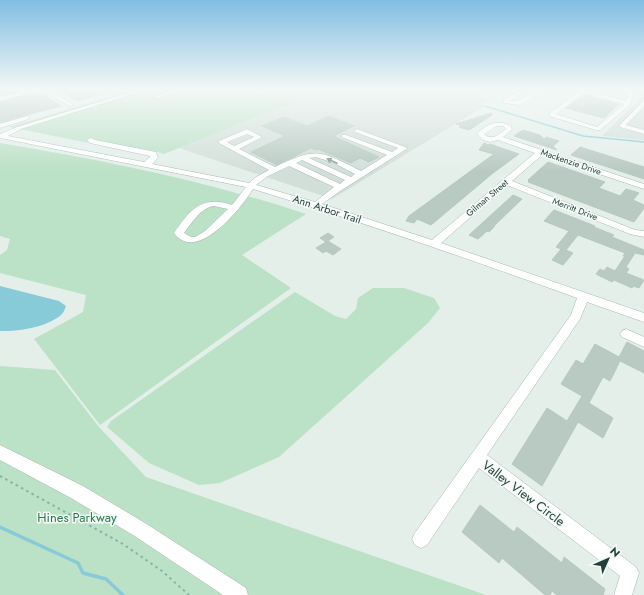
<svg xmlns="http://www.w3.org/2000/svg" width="644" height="595" font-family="Jost,sans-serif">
<rect width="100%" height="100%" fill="#e4efea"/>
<g fill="#d2dfd9">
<path d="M326,89H457L492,99L482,105L485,106L332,199L179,148Z"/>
<path d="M644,94V140L602,136Z"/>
</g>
<g fill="#bbe1c6">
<path d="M136,89H326L164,154C144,147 123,147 102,143L99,145L9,127Z"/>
<path d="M0,143C103,160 207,181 306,214L242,255L291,288L100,425L34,339L83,312L86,295L0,273V255L7,250L10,239L0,236Z"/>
<path d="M373,288H404L434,298L440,308L428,323L279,457L220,483L199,485L149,463L107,427L111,421L295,292L335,316L346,319L356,309L358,298Z"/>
<path d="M0,366L55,370L99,427L146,477L486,595H0Z"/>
</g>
<path fill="#88cbd8" d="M0,286L59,301L66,306C65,308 64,312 62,314C48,327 18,332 0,331Z"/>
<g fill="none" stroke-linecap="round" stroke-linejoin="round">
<path stroke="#88cbd8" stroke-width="1.5" d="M485,106L583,136L644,142"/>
<path stroke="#88cbd8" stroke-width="3.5" d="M0,527L78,563L83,573L106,579L123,595"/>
</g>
<g fill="#b9cac3" stroke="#b5c9c1">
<path d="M0,89H24L0,95Z"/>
<path d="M57,89H110V91L78,101Z"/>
<path d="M35,93L39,95L43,94L61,106L0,122V102Z"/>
<path d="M583,95L619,104L604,118L566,108Z"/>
<path d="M491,113L492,115L469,130L459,127L461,125L456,124Z"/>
<path d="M329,116L354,126L333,136L379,157L369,162L360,158L351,163L318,149L316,150L311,148L277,165L251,152L285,136L262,126L284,117L307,126Z"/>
<path d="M523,130L540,135L544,139L546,137L559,141L553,146L557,150L514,136Z"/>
<path d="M484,143L488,145L490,144L519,154L493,173L431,225L417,219L414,223L406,221L409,216L494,154L479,150Z"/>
<path d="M580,147L644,167V179L571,155Z"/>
<path d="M548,162L605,182L599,188L620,196L626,189L639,193L633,200L644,205V208L634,222L528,182L529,181L528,180Z"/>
<path d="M513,195L522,199L494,226H495L489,232L487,231L478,239L469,235Z"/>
<path d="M554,210L595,226L594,227L614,235L612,237L644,250V255L635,253L626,267L629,269L626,273L644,280L639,288L633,286L632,288L614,280L612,282L596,274L600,269L604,271L607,267L615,271L625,256H623L625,253L578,235L566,250L573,253L563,265L552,260L561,249L556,247L569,231L544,221Z"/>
<path d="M328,233L334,237L328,241L341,249L333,255L326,251L323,253L316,248L326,242L320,238Z"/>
<path d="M627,342L644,351V373L620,361L610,381L603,377L589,403L613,418L603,438L578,422L542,486L512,464L547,408L567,421L582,396L561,384L576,360L583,364L595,344L619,357Z"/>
<path d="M480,505L514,532L517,527L562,563L564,557L605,589L603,595H557L552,591L550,595H545L502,558L499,563L462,532Z"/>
</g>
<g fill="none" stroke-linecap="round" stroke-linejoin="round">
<g stroke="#a6b8b2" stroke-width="1">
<g id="minor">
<path d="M32,89L49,90L74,105L69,106L45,92L37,91L0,101V97Z"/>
<path d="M141,89H149L21,129L8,136L144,162L150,157V156L90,143L87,140L91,138L95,140L156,152L158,158L152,164L249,183L256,177L269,170L219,143V141L247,129L262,137L239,149L275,167C317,146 321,151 361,171L387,155L342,137V135H346L392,152L398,148L355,132L354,131L357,129L408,148L340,191L322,204L432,240L535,153L498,140L490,142L483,140L477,134C486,124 498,119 511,126L512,130L503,137L644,184V189L542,155L512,181L635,230L644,231V237L630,234L507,185L441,243L644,313V322L587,302L580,319L487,455L636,567L639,573L632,595H614L620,576L479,468L427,545L421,548L415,545L412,539L415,533L571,315L577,298C470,259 362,222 253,189C241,208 197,264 174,233C190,210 202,195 232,205L246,187L0,138V134L17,127ZM497,126H503L506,129C498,135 492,141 484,134ZM247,134L254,137L234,146L227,142ZM316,157L334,163L355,174L351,177L309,158ZM302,160L345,180L340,184L296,163ZM289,166L334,187L315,202L256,185L268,176ZM214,206L228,209L205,231L195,237H191L184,233C192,223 200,208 214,206Z"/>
<path d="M177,89H185L158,98L153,97Z"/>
<path d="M250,89H273L260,94Z"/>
<path d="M482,89H496L490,92Z"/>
<path d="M523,89H529L510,101C525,103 533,87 548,89L520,105L504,103V100Z"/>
<path d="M584,89H591L588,91L626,101L628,95L608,89H616L628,92L631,89H637L633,93L630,105L600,130H596L549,116V114L580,90ZM583,93L624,104L597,127L556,114Z"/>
<path d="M644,100V106L626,125L644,130V134L620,127V125Z"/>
<path d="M27,116L30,118L29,119L0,128V124Z"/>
<path d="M626,329L644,337V347L622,337L620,334L622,331Z"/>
<path d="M0,445L83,486L145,523L246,588L248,595H223L133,535L71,498L0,460Z"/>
</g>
</g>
<path stroke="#81b5a5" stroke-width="2" stroke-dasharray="2.5 3.5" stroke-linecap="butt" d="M0,476L123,544L162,571L189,595"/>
<use href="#minor" fill="#fff" fill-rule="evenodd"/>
</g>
<defs><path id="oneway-solid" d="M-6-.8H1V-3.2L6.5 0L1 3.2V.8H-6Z"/></defs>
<use fill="#90a09c" href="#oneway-solid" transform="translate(332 161) rotate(-156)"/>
<linearGradient id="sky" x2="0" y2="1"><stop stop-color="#81bde2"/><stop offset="0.52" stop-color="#f3f8f6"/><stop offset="1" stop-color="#f3f8f6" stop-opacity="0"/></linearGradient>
<rect width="644" height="172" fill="url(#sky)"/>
<g text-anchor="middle" stroke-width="3" stroke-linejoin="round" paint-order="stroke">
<g font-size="9" fill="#21423a" stroke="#f5faf8">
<text transform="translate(571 162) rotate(19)" y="3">Mackenzie Drive</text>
<text transform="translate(487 198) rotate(-40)" y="3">Gilman Street</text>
<text transform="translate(575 209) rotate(21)" y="3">Merritt Drive</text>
</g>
<g font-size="11" fill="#21423a" stroke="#f5faf8">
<text transform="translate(327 209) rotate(18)" y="4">Ann Arbor Trail</text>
</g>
<g font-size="13" fill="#21423a" stroke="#f5faf8">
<text transform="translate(524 493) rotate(37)" y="5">Valley View Circle</text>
</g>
<g font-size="13" fill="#277d49" stroke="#f5faf8">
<text x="77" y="522">Hines Parkway</text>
</g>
</g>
<g transform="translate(608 559) rotate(45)" stroke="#f5faf8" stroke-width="3" paint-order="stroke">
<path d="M0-3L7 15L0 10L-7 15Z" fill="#21423a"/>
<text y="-6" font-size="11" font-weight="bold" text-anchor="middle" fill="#21423a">N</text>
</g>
</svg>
